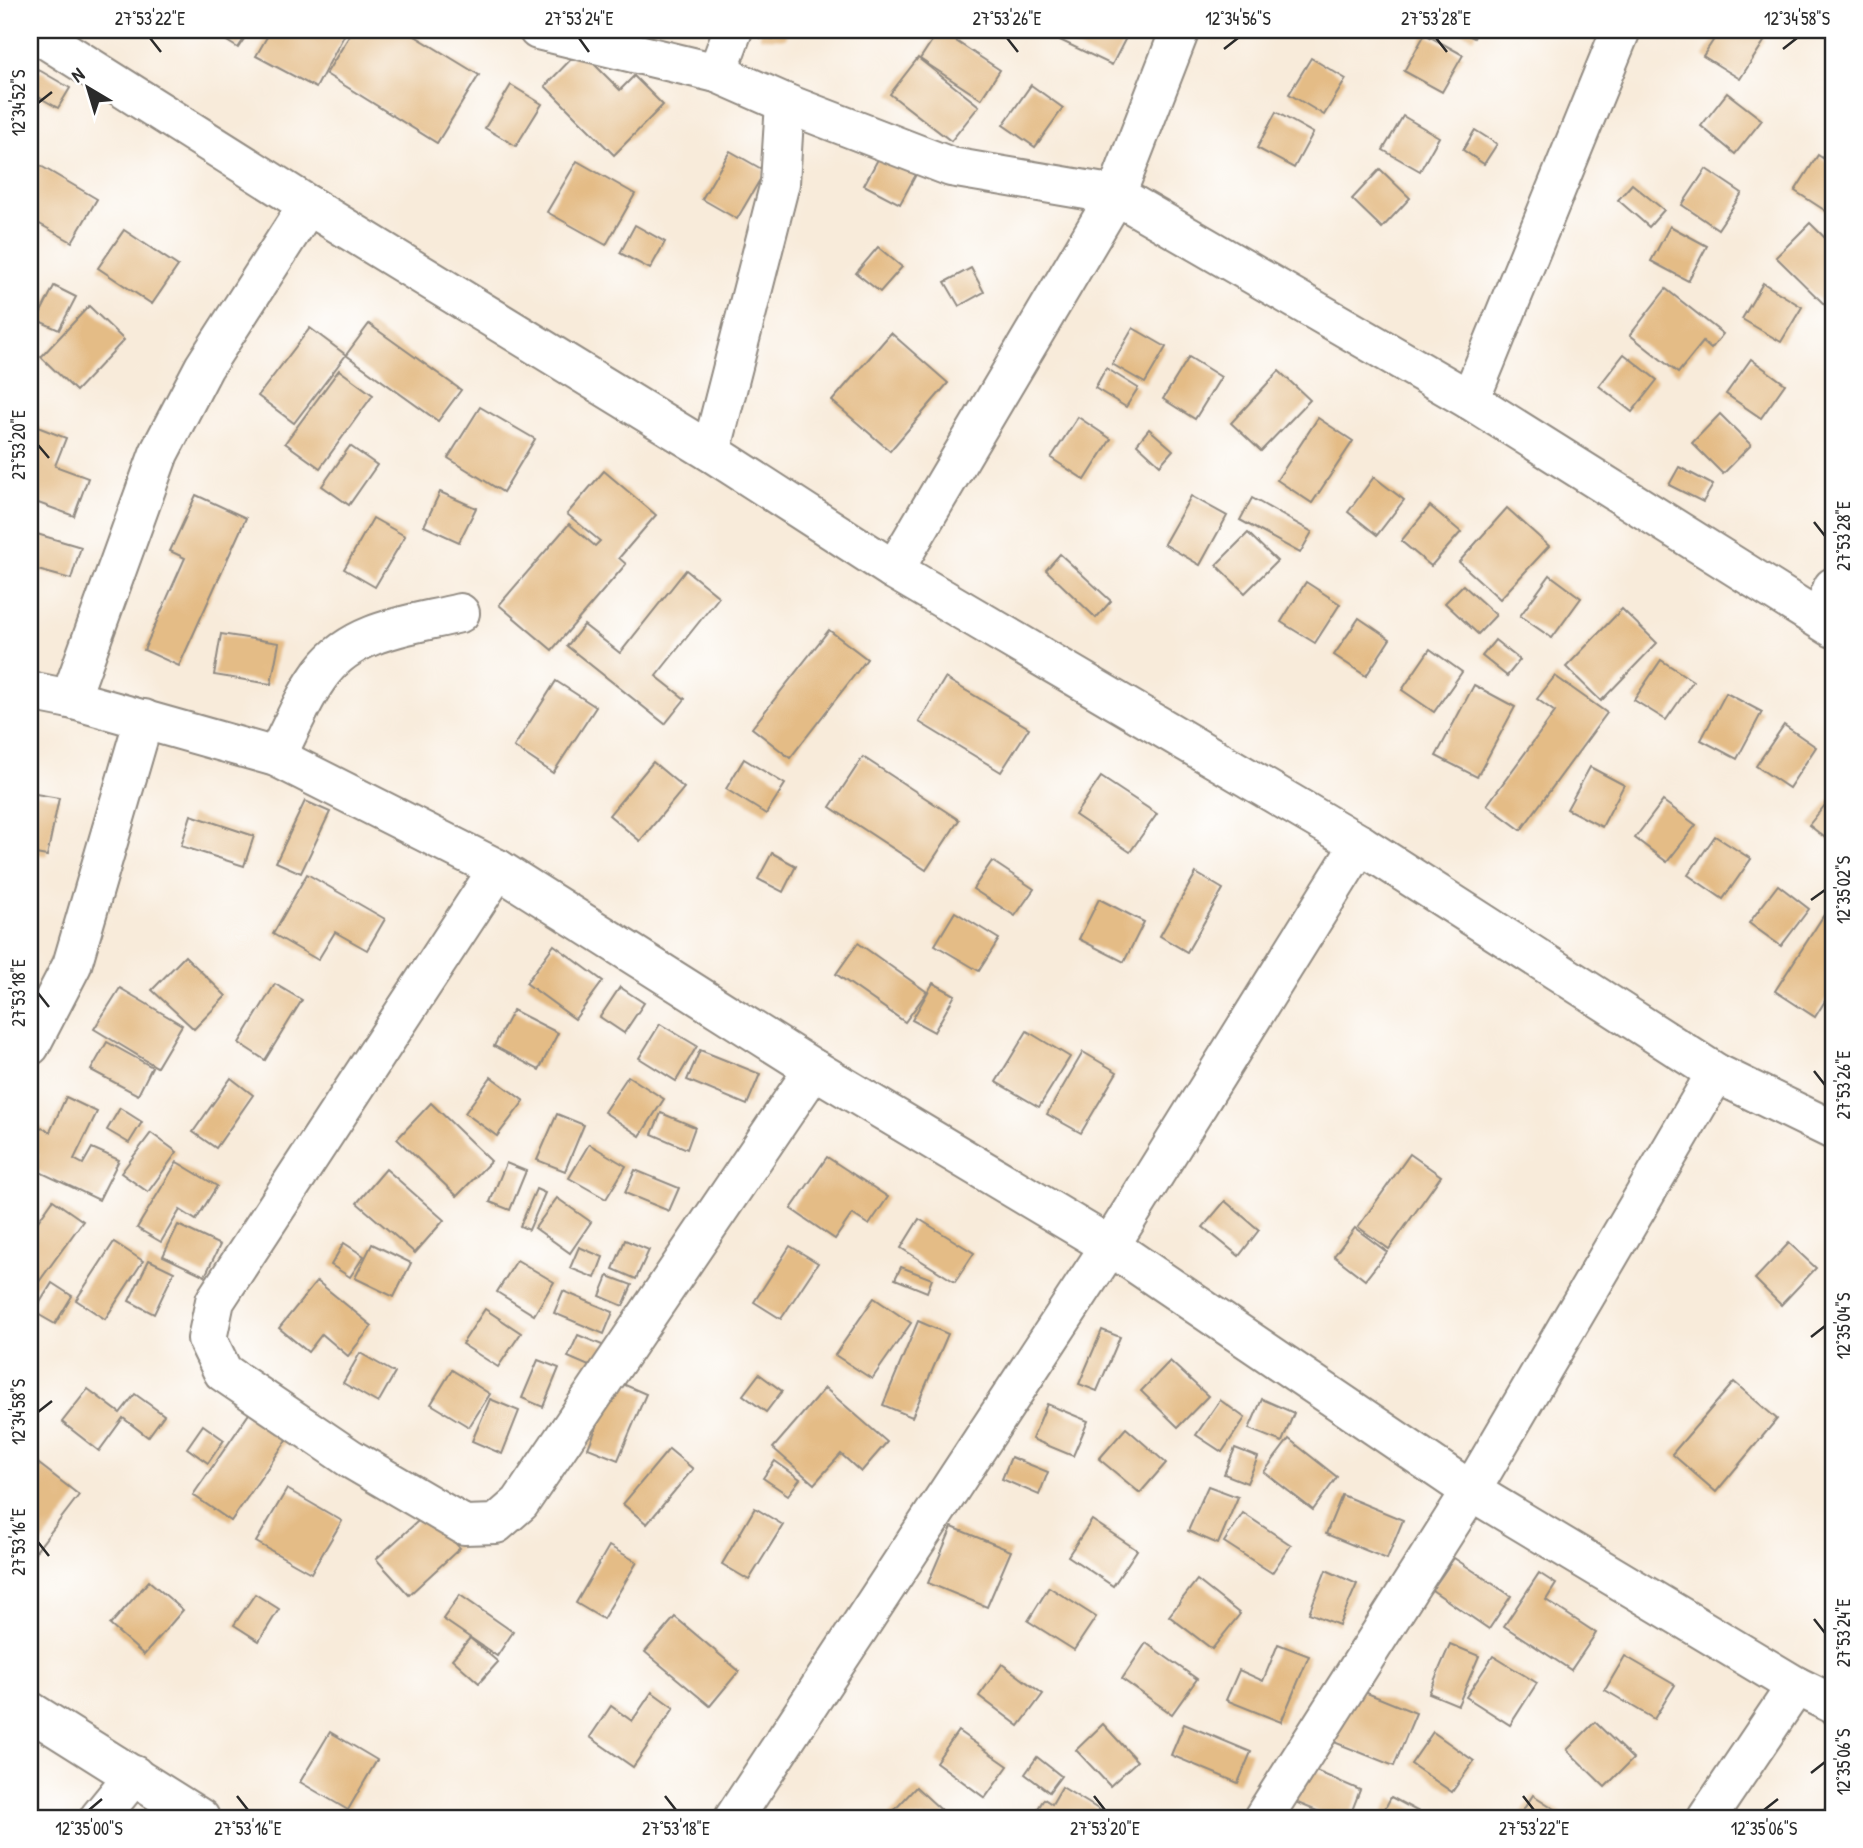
<svg xmlns="http://www.w3.org/2000/svg" width="1863" height="1848" font-family="'Patrick Hand',sans-serif">
<rect width="100%" height="100%" fill="#fff"/>
<filter id="ink" filterUnits="userSpaceOnUse"><feTurbulence type="fractalNoise" baseFrequency=".0143" numOctaves="2"/><feDisplacementMap in="SourceGraphic" scale="14" xChannelSelector="R" yChannelSelector="G"/><feConvolveMatrix kernelMatrix="1 2 1 2 8 2 1 2 1" color-interpolation-filters="sRGB"/></filter>
<filter id="wash" filterUnits="userSpaceOnUse"><feTurbulence type="fractalNoise" baseFrequency=".00686" numOctaves="4" result="noise"/><feDisplacementMap in="SourceGraphic" scale="28" xChannelSelector="R" yChannelSelector="G"/><feGaussianBlur stdDeviation="1.57" result="paint"/><feColorMatrix in="noise" values="0 0 0 0 0 0 0 0 0 0 0 0 0 0 0 0 0 1.4 0 .05"/><feComposite in="paint" operator="in"/></filter>
<g filter="url(#wash)">
<rect width="100%" height="100%" fill="#f8ebda"/>
<g id="blocks">
<g fill="#e4bc86">
<path d="M209,30H250L238,48Z"/>
<path d="M271,30H347L316,88L256,56Z"/>
<path d="M353,30H405L479,75L437,143L326,74Z"/>
<path d="M760,30H787L786,39L760,38Z"/>
<path d="M939,30L1000,70L981,99L920,59Z"/>
<path d="M1039,30H1130L1112,65Z"/>
<path d="M1457,30H1478L1474,38Z"/>
<path d="M1720,30H1748L1765,40L1740,79L1703,56Z"/>
<path d="M1425,34L1463,55L1442,92L1404,71Z"/>
<path d="M580,50L620,90L634,76L663,105L614,155L545,86Z"/>
<path d="M918,58L979,106L951,141L890,94Z"/>
<path d="M1311,58L1346,79L1324,115L1289,94Z"/>
<path d="M39,70L70,88L58,108L30,92V85Z"/>
<path d="M511,85L542,104L516,146L485,128Z"/>
<path d="M1031,85L1063,108L1035,147L1003,125Z"/>
<path d="M1727,93L1762,120L1735,154L1701,126Z"/>
<path d="M1276,112L1313,133L1294,168L1257,148Z"/>
<path d="M1403,116L1439,137L1420,171L1383,150Z"/>
<path d="M1475,130L1497,144L1484,164L1463,150Z"/>
<path d="M883,150L919,169L900,204L864,185Z"/>
<path d="M730,151L765,171L737,219L702,199Z"/>
<path d="M1818,155L1833,165L1832,215L1795,191Z"/>
<path d="M577,161L635,194L606,245L547,212Z"/>
<path d="M34,162L97,199L72,242L36,222L30,233V168Z"/>
<path d="M1380,169L1410,198L1382,228L1352,199Z"/>
<path d="M1706,169L1742,193L1718,229L1682,205Z"/>
<path d="M1632,184L1664,210L1649,227L1618,200Z"/>
<path d="M1810,223L1833,246V308L1831,311L1776,257Z"/>
<path d="M635,225L665,242L650,269L620,253Z"/>
<path d="M1670,226L1707,246L1688,281L1651,261Z"/>
<path d="M124,230L178,266L152,304L98,268Z"/>
<path d="M878,247L902,267L880,292L856,273Z"/>
<path d="M971,268L984,292L959,306L945,282Z"/>
<path d="M1763,283L1802,307L1781,342L1742,319Z"/>
<path d="M54,286L76,297L59,330L37,320Z"/>
<path d="M1666,289L1723,334L1711,349L1703,342L1678,373L1630,335Z"/>
<path d="M89,306L124,340L76,391L41,357Z"/>
<path d="M369,324L461,390L438,421L346,355Z"/>
<path d="M310,328L346,355L294,423L258,396Z"/>
<path d="M1133,328L1166,347L1145,383L1112,364Z"/>
<path d="M891,333L948,383L890,451L832,401Z"/>
<path d="M1624,354L1657,380L1632,412L1599,386Z"/>
<path d="M1189,357L1221,377L1195,419L1163,399Z"/>
<path d="M1751,359L1785,384L1761,418L1726,394Z"/>
<path d="M1106,368L1138,388L1126,407L1095,388Z"/>
<path d="M339,370L373,395L320,468L285,443Z"/>
<path d="M1279,371L1310,400L1261,451L1231,423Z"/>
<path d="M480,407L535,439L503,492L448,458Z"/>
<path d="M1720,414L1751,445L1723,474L1692,443Z"/>
<path d="M1078,417L1111,439L1085,480L1051,458Z"/>
<path d="M1318,418L1353,441L1312,503L1277,480Z"/>
<path d="M30,424L66,438L55,466L88,478L74,516L30,500Z"/>
<path d="M1149,429L1173,450L1160,465L1137,444Z"/>
<path d="M350,446L377,465L349,505L322,486Z"/>
<path d="M1679,467L1713,485L1703,502L1669,485Z"/>
<path d="M604,471L656,515L619,558L626,564L552,650L499,605L569,524L595,546L600,541L567,514Z"/>
<path d="M1374,477L1404,500L1377,535L1348,512Z"/>
<path d="M440,492L476,508L459,542L424,526Z"/>
<path d="M196,495L246,518L179,666L144,650L185,558L170,551Z"/>
<path d="M1191,496L1227,516L1200,565L1164,544Z"/>
<path d="M1252,498L1312,532L1300,553L1240,520Z"/>
<path d="M1430,506L1461,532L1431,566L1401,541Z"/>
<path d="M1507,508L1549,546L1500,599L1459,562Z"/>
<path d="M373,518L405,536L375,587L344,569Z"/>
<path d="M30,532L81,547L71,579L30,568Z"/>
<path d="M1248,533L1277,561L1245,593L1216,565Z"/>
<path d="M1060,554L1111,601L1096,618L1046,570Z"/>
<path d="M686,570L719,597L656,676L685,699L665,724L567,646L584,625L620,653Z"/>
<path d="M1550,575L1581,598L1552,638L1520,616Z"/>
<path d="M1306,582L1340,604L1315,643L1281,622Z"/>
<path d="M1463,585L1496,615L1478,634L1445,603Z"/>
<path d="M1622,609L1657,643L1601,701L1566,667Z"/>
<path d="M1359,618L1390,639L1366,676L1334,655Z"/>
<path d="M829,630L867,659L790,758L752,728Z"/>
<path d="M221,634L279,643L271,684L214,675Z"/>
<path d="M1495,640L1520,660L1507,676L1482,656Z"/>
<path d="M1430,649L1462,672L1434,712L1402,690Z"/>
<path d="M1661,660L1693,681L1666,720L1634,700Z"/>
<path d="M1555,676L1607,713L1521,830L1487,805L1555,712L1537,699Z"/>
<path d="M945,678L1029,728L1001,772L919,722Z"/>
<path d="M556,681L596,707L553,773L514,747Z"/>
<path d="M1474,685L1515,707L1477,777L1436,756Z"/>
<path d="M1726,693L1762,712L1737,759L1701,740Z"/>
<path d="M1784,725L1816,747L1789,788L1756,766Z"/>
<path d="M863,757L959,820L926,870L830,807Z"/>
<path d="M744,759L785,784L766,814L726,789Z"/>
<path d="M653,762L684,788L640,841L609,815Z"/>
<path d="M1590,767L1624,785L1602,827L1567,809Z"/>
<path d="M1101,777L1157,814L1130,852L1075,815Z"/>
<path d="M30,793L59,798L47,856L30,853Z"/>
<path d="M1833,795V844L1809,825Z"/>
<path d="M305,801L330,812L301,873L276,862Z"/>
<path d="M1663,801L1696,825L1667,862L1635,838Z"/>
<path d="M191,815L254,836L244,866L181,846Z"/>
<path d="M1715,836L1751,859L1723,899L1688,875Z"/>
<path d="M772,853L796,866L783,892L758,879Z"/>
<path d="M992,861L1034,889L1015,916L973,889Z"/>
<path d="M1196,873L1223,889L1187,952L1160,936Z"/>
<path d="M307,874L385,919L367,950L335,932L318,960L273,934Z"/>
<path d="M1778,885L1809,909L1781,946L1749,923Z"/>
<path d="M1099,899L1144,922L1124,962L1079,939Z"/>
<path d="M955,912L999,939L979,971L935,945Z"/>
<path d="M1824,915L1833,921V988L1815,1017L1775,991Z"/>
<path d="M858,943L927,992L905,1022L836,974Z"/>
<path d="M554,945L603,981L575,1019L526,983Z"/>
<path d="M185,956L226,996L194,1029L152,990Z"/>
<path d="M933,983L955,995L934,1032L912,1020Z"/>
<path d="M275,984L302,1000L265,1060L239,1043Z"/>
<path d="M620,987L644,1003L624,1033L600,1017Z"/>
<path d="M120,988L182,1025L157,1067L94,1029Z"/>
<path d="M513,1010L558,1033L539,1070L494,1046Z"/>
<path d="M660,1024L697,1046L676,1081L639,1058Z"/>
<path d="M1027,1031L1070,1057L1039,1107L996,1082Z"/>
<path d="M107,1042L152,1067L138,1095L91,1070Z"/>
<path d="M700,1050L760,1074L747,1105L687,1080Z"/>
<path d="M1083,1052L1117,1072L1081,1133L1047,1114Z"/>
<path d="M628,1076L664,1099L640,1136L604,1112Z"/>
<path d="M491,1077L524,1101L497,1136L465,1113Z"/>
<path d="M231,1078L253,1095L216,1148L193,1132Z"/>
<path d="M66,1097L97,1112L74,1159L83,1164L92,1148L119,1160L99,1200L38,1171L36,1176L30,1173V1156L36,1160L39,1155L30,1151V1122L50,1132Z"/>
<path d="M431,1103L491,1161L457,1196L397,1139Z"/>
<path d="M120,1108L142,1122L129,1143L107,1130Z"/>
<path d="M661,1113L695,1127L687,1149L652,1134Z"/>
<path d="M557,1114L584,1125L565,1171L537,1160Z"/>
<path d="M151,1133L177,1152L148,1192L121,1173Z"/>
<path d="M589,1144L626,1166L606,1199L569,1178Z"/>
<path d="M1410,1154L1441,1176L1389,1249L1358,1227Z"/>
<path d="M827,1157L888,1197L869,1225L852,1214L835,1239L791,1209Z"/>
<path d="M177,1162L217,1186L196,1220L180,1210L161,1242L137,1228Z"/>
<path d="M506,1163L526,1171L510,1210L490,1202Z"/>
<path d="M386,1169L444,1220L415,1253L357,1203Z"/>
<path d="M635,1170L679,1188L669,1211L625,1193Z"/>
<path d="M536,1189L545,1193L529,1230L520,1226Z"/>
<path d="M557,1198L591,1222L570,1253L535,1228Z"/>
<path d="M53,1200L83,1221L30,1294V1220L36,1224Z"/>
<path d="M1225,1201L1259,1230L1239,1256L1203,1227Z"/>
<path d="M919,1219L974,1253L955,1282L901,1248Z"/>
<path d="M178,1225L220,1245L205,1276L163,1256Z"/>
<path d="M1355,1228L1387,1252L1365,1280L1334,1256Z"/>
<path d="M625,1240L649,1250L636,1279L613,1269Z"/>
<path d="M114,1242L143,1261L105,1319L76,1300Z"/>
<path d="M344,1243L364,1256L350,1277L331,1265Z"/>
<path d="M1789,1243L1816,1268L1781,1305L1755,1279Z"/>
<path d="M372,1244L411,1263L394,1297L355,1278Z"/>
<path d="M790,1246L818,1263L781,1319L754,1302Z"/>
<path d="M579,1247L603,1257L595,1278L570,1268Z"/>
<path d="M149,1260L174,1272L154,1314L129,1301Z"/>
<path d="M517,1260L554,1282L534,1315L497,1292Z"/>
<path d="M901,1267L932,1279L927,1292L895,1279Z"/>
<path d="M608,1276L632,1285L623,1306L600,1296Z"/>
<path d="M317,1281L372,1326L348,1356L322,1334L308,1352L279,1328Z"/>
<path d="M52,1283L72,1296L55,1324L34,1312Z"/>
<path d="M563,1291L613,1312L604,1334L554,1313Z"/>
<path d="M874,1298L911,1323L872,1379L835,1355Z"/>
<path d="M485,1309L521,1333L498,1367L462,1344Z"/>
<path d="M918,1321L948,1334L912,1417L883,1405Z"/>
<path d="M1102,1330L1120,1337L1097,1391L1079,1384Z"/>
<path d="M578,1335L607,1347L598,1370L568,1357Z"/>
<path d="M360,1353L395,1373L378,1403L343,1383Z"/>
<path d="M538,1360L559,1368L543,1407L522,1398Z"/>
<path d="M1170,1361L1208,1396L1178,1427L1141,1391Z"/>
<path d="M452,1370L490,1394L469,1427L431,1404Z"/>
<path d="M759,1374L782,1391L766,1412L743,1395Z"/>
<path d="M616,1381L646,1394L618,1460L588,1448Z"/>
<path d="M1734,1382L1777,1419L1716,1492L1672,1454Z"/>
<path d="M825,1388L887,1442L861,1472L841,1454L814,1484L773,1448Z"/>
<path d="M88,1389L120,1413L135,1394L164,1415L148,1437L123,1418L99,1451L62,1422Z"/>
<path d="M490,1399L519,1411L502,1454L472,1441Z"/>
<path d="M1262,1399L1294,1413L1282,1442L1249,1429Z"/>
<path d="M1220,1400L1245,1418L1222,1452L1196,1435Z"/>
<path d="M1047,1404L1088,1421L1073,1456L1032,1439Z"/>
<path d="M253,1408L291,1434L231,1521L193,1495Z"/>
<path d="M203,1425L224,1440L208,1463L187,1448Z"/>
<path d="M1126,1428L1166,1463L1140,1493L1099,1459Z"/>
<path d="M1289,1439L1337,1477L1313,1510L1264,1472Z"/>
<path d="M1235,1448L1258,1457L1247,1483L1224,1474Z"/>
<path d="M669,1449L693,1469L647,1524L623,1504Z"/>
<path d="M30,1457L79,1495L30,1559Z"/>
<path d="M1011,1457L1048,1472L1039,1495L1002,1479Z"/>
<path d="M775,1461L800,1479L788,1495L763,1478Z"/>
<path d="M1208,1486L1238,1497L1218,1544L1188,1531Z"/>
<path d="M287,1489L342,1521L311,1573L256,1542Z"/>
<path d="M1342,1495L1403,1520L1387,1559L1326,1534Z"/>
<path d="M755,1508L783,1525L749,1580L722,1564Z"/>
<path d="M427,1513L460,1548L409,1595L376,1559Z"/>
<path d="M1243,1513L1291,1545L1272,1573L1224,1542Z"/>
<path d="M1092,1520L1137,1550L1113,1586L1068,1556Z"/>
<path d="M952,1527L1011,1551L987,1607L928,1583Z"/>
<path d="M609,1546L637,1562L603,1619L576,1603Z"/>
<path d="M1454,1558L1511,1596L1489,1629L1432,1590Z"/>
<path d="M1326,1570L1357,1584L1339,1625L1309,1613Z"/>
<path d="M1539,1573L1556,1584L1546,1600L1596,1633L1571,1670L1504,1626Z"/>
<path d="M1197,1580L1240,1614L1212,1649L1169,1616Z"/>
<path d="M149,1581L183,1610L144,1655L110,1625Z"/>
<path d="M1049,1587L1096,1617L1074,1650L1028,1621Z"/>
<path d="M255,1594L279,1609L259,1641L234,1625Z"/>
<path d="M460,1595L513,1632L497,1656L443,1619Z"/>
<path d="M675,1617L739,1671L710,1706L645,1652Z"/>
<path d="M470,1638L498,1662L479,1683L452,1659Z"/>
<path d="M1146,1643L1197,1679L1172,1714L1122,1679Z"/>
<path d="M1278,1644L1309,1656L1281,1722L1226,1700L1239,1670L1263,1681Z"/>
<path d="M1450,1644L1479,1656L1458,1705L1429,1693Z"/>
<path d="M1493,1656L1537,1683L1510,1725L1466,1697Z"/>
<path d="M1625,1656L1675,1685L1654,1719L1605,1690Z"/>
<path d="M1002,1664L1043,1694L1019,1726L979,1696Z"/>
<path d="M1357,1689L1416,1713L1394,1766L1334,1742Z"/>
<path d="M652,1692L674,1708L633,1767L590,1737L611,1706L632,1721Z"/>
<path d="M1595,1722L1633,1759L1605,1787L1567,1750Z"/>
<path d="M1103,1724L1137,1761L1110,1786L1076,1750Z"/>
<path d="M1184,1724L1251,1752L1238,1783L1171,1755Z"/>
<path d="M958,1731L1008,1766L985,1798L936,1762Z"/>
<path d="M330,1732L377,1760L348,1810L300,1782Z"/>
<path d="M1433,1732L1474,1761L1452,1792L1411,1764Z"/>
<path d="M1037,1757L1061,1776L1049,1792L1025,1774Z"/>
<path d="M1309,1768L1360,1790L1349,1818H1334L1295,1802Z"/>
<path d="M916,1787L950,1818H891L889,1816Z"/>
<path d="M1062,1787L1113,1818H1032L1044,1799L1052,1804Z"/>
<path d="M1533,1795L1569,1818H1518Z"/>
<path d="M1391,1797L1430,1818H1380Z"/>
<path d="M1833,1799V1818H1817Z"/>
</g>
</g>
</g>
<g filter="url(#ink)">
<use href="#blocks" fill-opacity="0" stroke="#928b82" stroke-width="2"/>
<g fill="none" stroke-linecap="round" stroke-linejoin="round">
<g stroke="#928b82" stroke-width="42">
<g id="minor">
<path d="M31,30L308,205L711,452L894,570L1360,844L1716,1073L1833,1130"/>
<path d="M538,30L717,73"/>
<path d="M733,30L717,73L785,103L951,167L1116,195L1470,400L1833,628"/>
<path d="M1470,400L1621,30"/>
<path d="M711,452L780,183L785,103"/>
<path d="M894,570L1116,195L1180,30"/>
<path d="M1820,619L1833,587"/>
<path d="M30,691L70,699L276,757L498,869L814,1069L1110,1246L1471,1491L1796,1686L1707,1818"/>
<path d="M70,699L159,453L204,367L308,205"/>
<path d="M276,757C291,729 304,695 323,671C355,629 412,625 460,613"/>
<path d="M498,869L215,1301L207,1339L223,1372L351,1459L464,1525L496,1524L520,1503L814,1069"/>
<path d="M30,1046L72,965L144,719"/>
<path d="M1796,1686L1833,1704"/>
<path d="M99,1818L134,1775"/>
<path d="M734,1818L1110,1246L1360,844"/>
<path d="M1263,1818L1471,1491L1716,1073"/>
</g>
</g>
<g stroke="#928b82" stroke-width="42">
<path id="tertiary" d="M30,1711L200,1818"/>
</g>
<use href="#minor" stroke="#fff" stroke-width="38"/>
<use href="#tertiary" stroke="#fff" stroke-width="38"/>
</g>
</g>
<path fill="none" stroke="#2b2b2b" stroke-width="2.5" d="M150,38L161,52M579,38L589,52M1007,38L1018,52M1436,38L1447,52M1224,49L1238,38M1783,49L1797,38M38,103L52,92M38,445L49,458M1814,522L1825,536M1811,900L1825,890M38,993L49,1007M1814,1071L1825,1085M1811,1337L1825,1326M38,1412L52,1401M38,1542L49,1556M1814,1619L1825,1633M1811,1773L1825,1762M237,1796L248,1810M665,1796L676,1810M1094,1796L1105,1810M1523,1796L1534,1810M89,1810L102,1799M1764,1810L1778,1799"/>
<rect width="1863" height="1848" fill="none" stroke="#fff" stroke-width="77"/>
<g transform="translate(88 88) rotate(322)" stroke="#ffffff" stroke-width="5" paint-order="stroke">
<path d="M0-5L12 26L0 18L-12 26Z" fill="#2b2b2b"/>
<text y="-10" font-size="19" font-weight="bold" text-anchor="middle" fill="#2b2b2b">N</text>
</g>
<rect x="38" y="38" width="1787" height="1772" fill="none" stroke="#2b2b2b" stroke-width="2.5"/>
<g font-size="18" text-anchor="middle" fill="#2b2b2b">
<text x="150" y="25">27°53'22"E</text>
<text x="579" y="25">27°53'24"E</text>
<text x="1007" y="25">27°53'26"E</text>
<text x="1238" y="25">12°34'56"S</text>
<text x="1436" y="25">27°53'28"E</text>
<text x="1797" y="25">12°34'58"S</text>
<text transform="translate(19 103) rotate(-90)" y="6">12°34'52"S</text>
<text transform="translate(19 445) rotate(-90)" y="6">27°53'20"E</text>
<text transform="translate(1844 536) rotate(-90)" y="6">27°53'28"E</text>
<text transform="translate(1844 890) rotate(-90)" y="6">12°35'02"S</text>
<text transform="translate(19 993) rotate(-90)" y="6">27°53'18"E</text>
<text transform="translate(1844 1085) rotate(-90)" y="6">27°53'26"E</text>
<text transform="translate(1844 1326) rotate(-90)" y="6">12°35'04"S</text>
<text transform="translate(19 1412) rotate(-90)" y="6">12°34'58"S</text>
<text transform="translate(19 1542) rotate(-90)" y="6">27°53'16"E</text>
<text transform="translate(1844 1633) rotate(-90)" y="6">27°53'24"E</text>
<text transform="translate(1844 1762) rotate(-90)" y="6">12°35'06"S</text>
<text x="89" y="1835">12°35'00"S</text>
<text x="248" y="1835">27°53'16"E</text>
<text x="676" y="1835">27°53'18"E</text>
<text x="1105" y="1835">27°53'20"E</text>
<text x="1534" y="1835">27°53'22"E</text>
<text x="1764" y="1835">12°35'06"S</text>
</g>
</svg>
